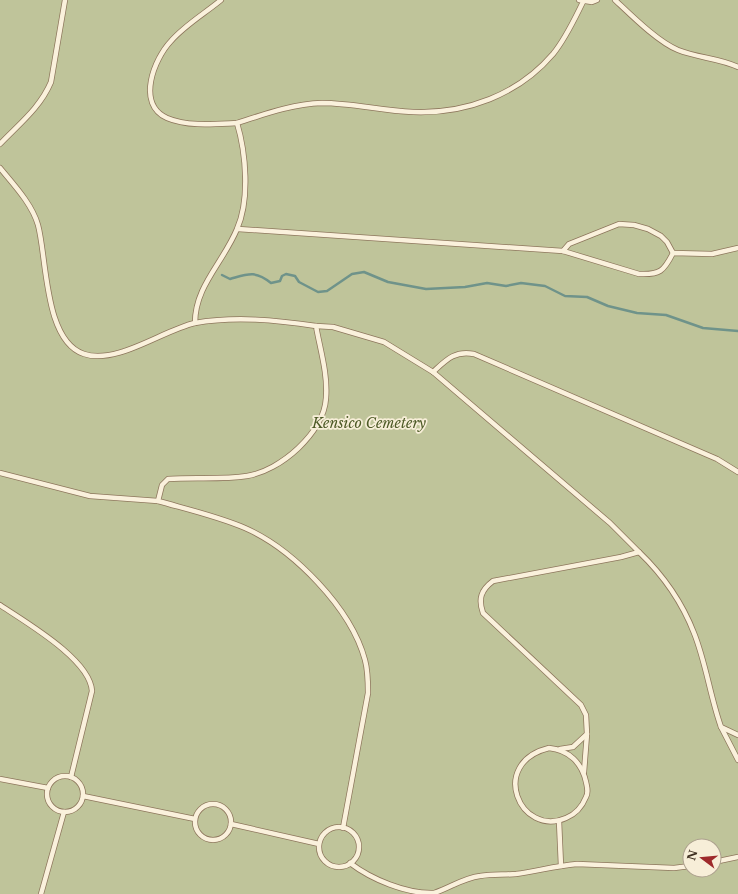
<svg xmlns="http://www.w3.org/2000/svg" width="738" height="894" font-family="'Libre Baskerville',serif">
<rect width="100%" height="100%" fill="#f0e4c8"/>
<path fill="#bfc49a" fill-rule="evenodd" d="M0,0H738V894H0ZM690,846H714V870H690Z"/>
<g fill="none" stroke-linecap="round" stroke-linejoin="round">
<path stroke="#6f938a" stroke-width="2.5" d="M222,275L230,279C248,274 255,270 271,283L280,281L282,276L286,274L295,276L299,282L318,292L327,291L352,274L364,272L388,282L426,289L465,287L487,283L506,286L521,283L545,286L565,296L587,297L608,306L637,313L666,315L703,328L738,331"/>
<g stroke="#8d765c" stroke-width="6">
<g id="lane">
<path d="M221,0C204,14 185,25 171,41C154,59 136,104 167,118C188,127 216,124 237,123"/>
<path d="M579,0L592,2L597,0"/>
<path d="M615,0C631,15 658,42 678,50C698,58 719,58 738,67"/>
<path d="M0,144C19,124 40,108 51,82L65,0"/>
<path d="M0,168C14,185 32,204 38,225C47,258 44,341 84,354C117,365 163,330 195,323C235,316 276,320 316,326C320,349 328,374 326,398C324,433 280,471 247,476C221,480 194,477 168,479L162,485L158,501C186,509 217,516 245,528C293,549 351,608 365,660C368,671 368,682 368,693L343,828"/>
<path d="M238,229L563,251L639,274C660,275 664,271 673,253L712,254L738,248"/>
<path d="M563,251L569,244L619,224L634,225L648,229L661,236L667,242L673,253"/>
<path d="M195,323C195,286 223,263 237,229C250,200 246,153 237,123C265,114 293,104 322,103C353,103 382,111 413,112C466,114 518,95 553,54C566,38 574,20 583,2"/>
<path d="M316,326L333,327L384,342L433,372L610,523L639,552"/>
<path d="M433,372C446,360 455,350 474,354L717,459L738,472"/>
<path d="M0,473L90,496L158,501"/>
<path d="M0,605C25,622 90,659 92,691L71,777"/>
<path d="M721,727L738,760"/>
<path d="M549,748C569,750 582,763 586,782C587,787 589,792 586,797C582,807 576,814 566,818C520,838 488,763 549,748Z"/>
<path d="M560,749L573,747L587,734L586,715L581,705L483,613C478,599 481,590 493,581L621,557L639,552C663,575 682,602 694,633C706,663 710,696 721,727L738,735"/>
<path d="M584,772L587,734"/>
<circle cx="65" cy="794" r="18"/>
<path d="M0,779L48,788"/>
<path d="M83,796L195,819"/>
<circle cx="213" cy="822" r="18"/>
<path d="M559,821L561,866"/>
<path d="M231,824L319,844"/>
<circle cx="339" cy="847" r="20"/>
<path d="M714,862L738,857"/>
<path d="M350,863C371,879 406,894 434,893C450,888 463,878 480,876C492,874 504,875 516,874C537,871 556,866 577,864L674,868L690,866"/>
<path d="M41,894L64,812"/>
</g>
</g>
<use href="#lane" stroke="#faf1dc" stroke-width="4.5"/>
</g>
<g text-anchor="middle" stroke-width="3.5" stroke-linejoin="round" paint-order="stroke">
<g font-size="14" font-style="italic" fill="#4d5a26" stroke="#f7eed8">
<text x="369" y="428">Kensico Cemetery</text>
</g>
</g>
<g transform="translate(702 858) rotate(286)"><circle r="19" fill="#f7eed8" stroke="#ada18e"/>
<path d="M0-3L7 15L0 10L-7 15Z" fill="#9e2a2b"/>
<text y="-6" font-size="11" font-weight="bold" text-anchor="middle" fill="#3d2e20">N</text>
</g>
</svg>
